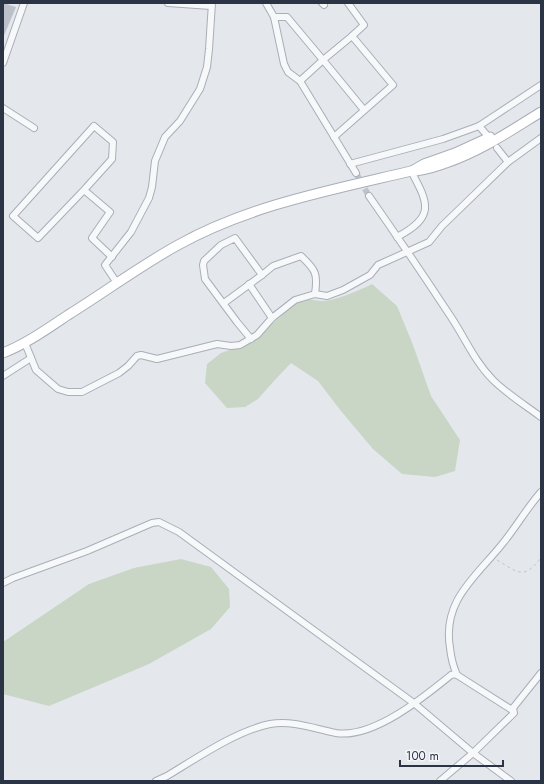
<svg xmlns="http://www.w3.org/2000/svg" width="544" height="784" font-family="Jost,sans-serif">
<rect width="100%" height="100%" fill="#e4e7ec"/>
<g fill="#c9d6c5">
<path d="M372,284L397,306L413,345L431,396L460,440L455,471L435,477L402,474L373,449L341,411L318,381L291,363L273,382L258,399L245,407L227,408L205,383L207,364L221,353L250,343L301,299C307,299 314,300 320,301C333,302 360,290 372,284Z"/>
<path d="M181,559L211,567L229,589L230,607L211,629L149,664L49,706L3,694V642L89,584L134,568Z"/>
</g>
<path fill="#bbc0ca" d="M3,3L16,7L3,38Z"/>
<g fill="none" stroke-linecap="round" stroke-linejoin="round">
<path stroke="#bfc3cb" stroke-width="6" stroke-dasharray="6 3" stroke-linecap="butt" d="M356,173L369,196"/>
<g stroke="#a9aeb7" stroke-width="8">
<g id="street">
<path d="M168,3L211,6"/>
<path d="M266,3L274,17L284,64L288,72L300,81L356,173"/>
<path d="M322,3L324,5"/>
<path d="M348,3L364,25L352,36"/>
<path d="M274,17H287L323,60L300,81"/>
<path d="M3,63L24,3"/>
<path d="M3,108L34,128"/>
<path d="M479,126L486,134"/>
<path d="M334,137L393,85L352,36L323,60L364,110"/>
<path d="M497,148L508,162"/>
<path d="M350,164L443,139L479,126L541,85"/>
<path d="M84,190L38,238L13,216L94,126L113,142L112,159L84,190L110,212L92,238L112,257"/>
<path d="M369,196C397,236 424,276 451,317C465,338 475,362 493,380C507,394 525,405 541,417"/>
<path d="M397,237C435,217 429,204 411,171"/>
<path d="M117,283L105,265L131,232L149,198L152,187L155,161L165,137L180,121L200,89L207,67L209,49L212,3"/>
<path d="M249,284L272,318"/>
<path d="M224,303L262,275"/>
<path d="M251,339L237,322L205,279L203,265L204,261L221,245L235,238L262,275L273,266L301,256C316,270 318,274 315,294"/>
<path d="M25,343L36,370L51,383L58,389L68,392H82L119,373L128,366L137,356L141,355L157,359L217,344L231,346L240,345L257,335L272,318L295,300L315,294L327,296L343,290L370,275L378,265L429,242L442,226L508,162L541,138"/>
<path d="M3,376L31,358"/>
<path d="M3,583L13,578L87,551L152,523L159,522L179,532L415,704L473,753L511,781"/>
<path d="M513,708L512,710L457,675C453,666 451,657 450,648C442,600 476,577 503,543C516,527 527,508 541,492"/>
<path d="M156,781L167,776C197,758 236,731 270,724C293,720 315,729 336,733C373,739 424,697 451,675L455,674L457,675"/>
<path d="M440,781L473,753L514,713L513,708L541,673"/>
</g>
</g>
<g stroke="#a9aeb7" stroke-width="11">
<g id="secondary">
<path d="M412,171L424,164L455,153L490,137"/>
<path d="M3,353C26,344 47,329 68,315C105,292 140,266 178,245C250,205 331,190 411,171C424,171 434,167 446,163C481,151 510,131 541,112"/>
</g>
</g>
<path stroke="#c2c5cb" stroke-width="1" stroke-dasharray="3 3" stroke-linecap="butt" d="M497,560C519,573 523,580 541,558"/>
<use href="#street" stroke="#f7f8fa" stroke-width="6"/>
<use href="#secondary" stroke="#fff" stroke-width="9"/>
</g>
<rect width="544" height="784" fill="none" stroke="#2b3445" stroke-width="8"/>
<path d="M400 760v6h103v-6" fill="none" stroke="#2b3445" stroke-width="2"/>
<text x="406" y="760" font-size="12" fill="#2b3445" stroke="#f4f6f9" stroke-width="3" paint-order="stroke">100 m</text>
</svg>
